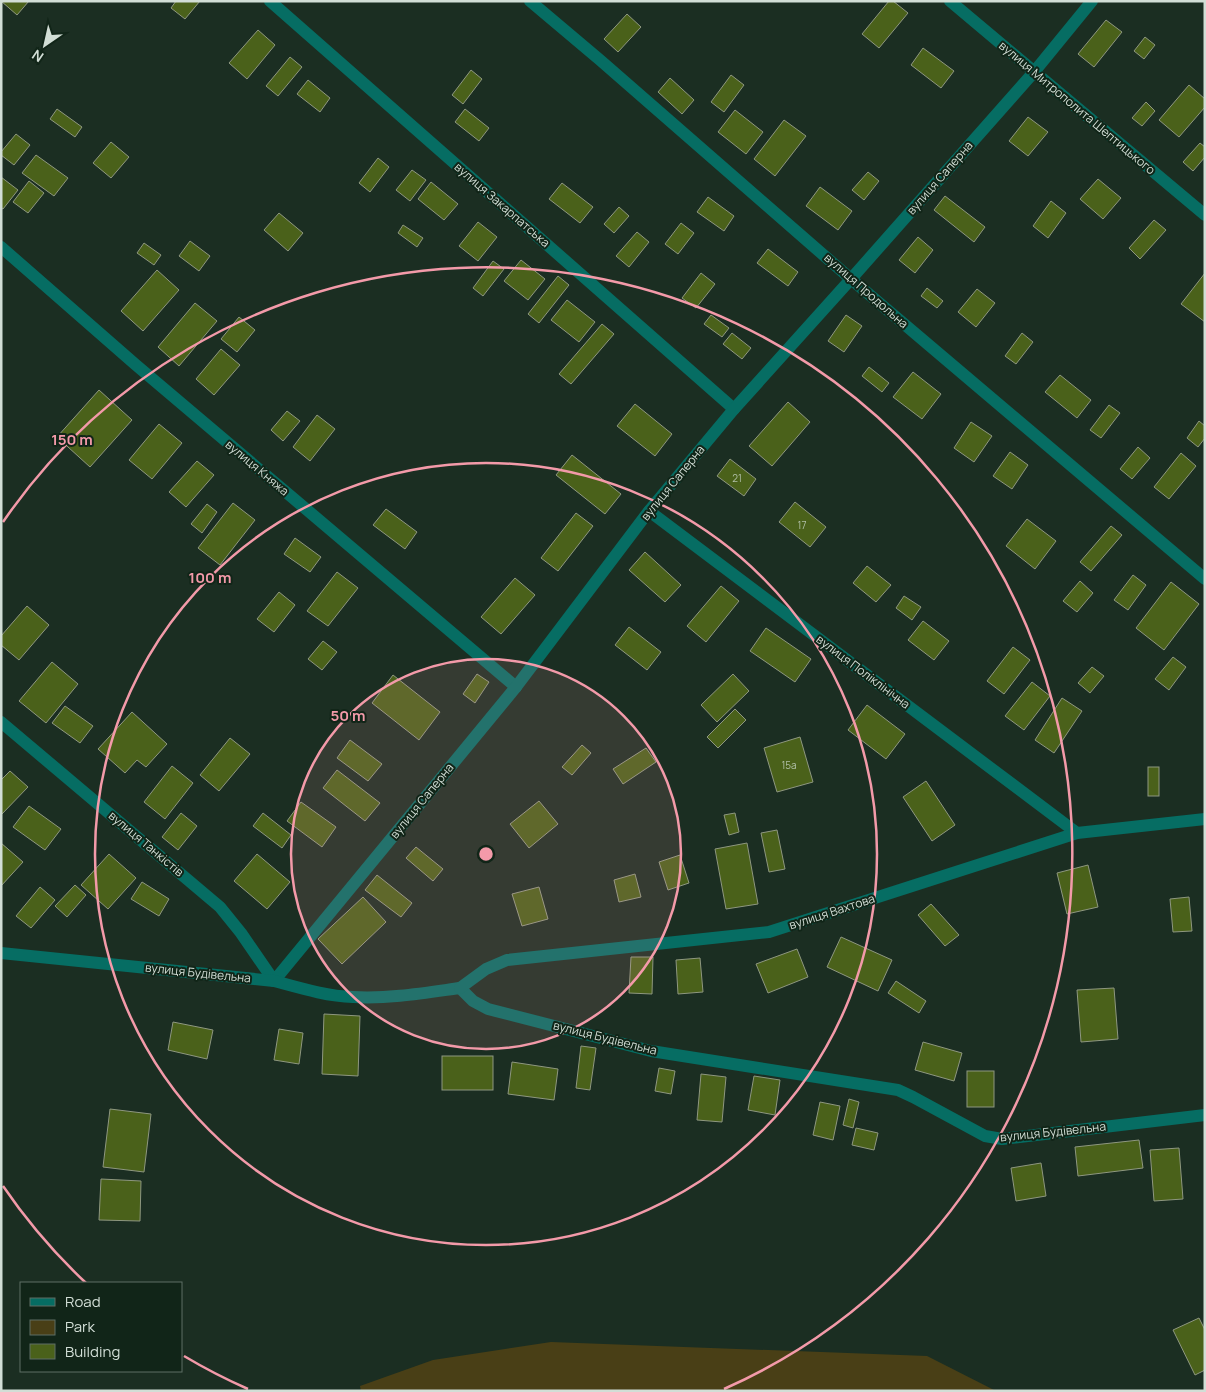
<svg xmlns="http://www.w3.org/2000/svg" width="1206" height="1392" font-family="Manrope,sans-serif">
<rect width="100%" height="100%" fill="#1b2e22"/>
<path fill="#493f16" d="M551,1342L927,1356L996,1391H361L360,1386L433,1360Z"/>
<g fill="#4a611a" stroke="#8e9780">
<path d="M1,1H29L17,15Z"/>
<path d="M176,1H200L185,19L171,8Z"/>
<path d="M889,1H893L908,13L879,48L862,34Z"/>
<path d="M627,14L641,27L618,52L604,39Z"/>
<path d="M1106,20L1122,32L1094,67L1078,54Z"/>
<path d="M258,30L275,45L247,79L229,63Z"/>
<path d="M1145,37L1155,45L1144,59L1134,51Z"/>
<path d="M923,48L954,71L941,88L911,65Z"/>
<path d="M290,57L302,67L278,96L266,86Z"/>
<path d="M471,70L482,79L463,104L452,95Z"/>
<path d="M731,75L744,85L724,112L711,102Z"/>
<path d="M670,78L694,100L682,114L658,92Z"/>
<path d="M308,80L330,98L320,112L297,94Z"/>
<path d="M1189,85L1205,99V107L1179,137L1159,120Z"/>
<path d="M1146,102L1155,111L1142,126L1132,118Z"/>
<path d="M57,109L82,127L75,137L50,119Z"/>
<path d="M465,109L489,128L479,141L455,122Z"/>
<path d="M735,110L763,132L746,154L718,132Z"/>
<path d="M1028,117L1048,132L1028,156L1009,141Z"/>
<path d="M784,120L806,136L775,176L754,159Z"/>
<path d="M16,134L30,145L14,165L1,155V152Z"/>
<path d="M111,142L129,157L111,178L93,163Z"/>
<path d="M1200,143L1205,147V157L1193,171L1183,162Z"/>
<path d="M36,155L68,178L54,196L22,173Z"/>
<path d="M378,158L389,167L370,192L359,183Z"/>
<path d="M412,170L426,180L410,201L396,190Z"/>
<path d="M868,172L879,181L864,200L852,190Z"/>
<path d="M1,177L18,190L3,209L1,208Z"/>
<path d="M1098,179L1121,198L1103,219L1080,199Z"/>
<path d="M29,181L44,193L28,213L13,202Z"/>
<path d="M431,182L458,204L444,220L418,199Z"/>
<path d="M562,183L593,207L580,223L549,199Z"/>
<path d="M820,187L852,211L838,230L806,206Z"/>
<path d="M945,196L985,227L974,242L934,210Z"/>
<path d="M708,197L734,216L724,231L697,212Z"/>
<path d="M1051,201L1066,213L1048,238L1033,226Z"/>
<path d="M619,207L629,216L614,233L604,224Z"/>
<path d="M279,213L303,233L288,251L264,230Z"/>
<path d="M1154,220L1166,230L1140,259L1129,248Z"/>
<path d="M478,222L497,237L478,261L459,246Z"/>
<path d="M681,223L694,233L678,254L665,244Z"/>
<path d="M403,225L423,238L417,247L398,233Z"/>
<path d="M637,232L649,242L629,267L616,256Z"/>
<path d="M918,237L933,250L915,273L899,260Z"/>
<path d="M190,241L210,256L199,271L179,256Z"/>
<path d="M144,243L161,255L154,265L137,253Z"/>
<path d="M768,249L798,272L788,286L757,263Z"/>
<path d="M521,260L545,279L528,300L504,281Z"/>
<path d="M493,261L504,269L483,296L473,288Z"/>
<path d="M157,270L179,290L143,331L121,311Z"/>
<path d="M701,273L715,284L696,308L682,298Z"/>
<path d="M1205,273V322L1181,304Z"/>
<path d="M558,276L569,285L539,323L528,314Z"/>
<path d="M927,288L943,301L937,308L921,296Z"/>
<path d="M977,289L995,303L976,327L958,312Z"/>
<path d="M567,300L595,322L579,342L551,320Z"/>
<path d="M195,303L217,321L179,366L158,347Z"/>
<path d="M711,315L729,328L722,337L704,324Z"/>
<path d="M846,315L862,326L844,352L828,341Z"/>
<path d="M239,317L255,330L237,352L221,339Z"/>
<path d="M602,324L614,334L571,384L559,374Z"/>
<path d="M732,333L751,348L742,359L723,344Z"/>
<path d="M1022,333L1033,342L1016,364L1005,356Z"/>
<path d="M221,349L240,365L214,395L196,379Z"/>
<path d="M869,367L889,383L882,392L862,376Z"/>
<path d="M913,372L941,394L922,419L893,397Z"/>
<path d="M1060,375L1091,400L1077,418L1045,392Z"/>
<path d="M99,390L132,420L90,467L57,437Z"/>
<path d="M788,402L810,422L772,466L749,446Z"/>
<path d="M635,404L672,434L655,456L617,426Z"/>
<path d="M1109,405L1120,413L1101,438L1090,430Z"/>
<path d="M287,411L300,421L283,441L271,430Z"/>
<path d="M317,415L335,429L310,461L293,447Z"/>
<path d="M1199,421L1205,426V438L1198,447L1187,438Z"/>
<path d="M971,422L992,436L974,462L954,448Z"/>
<path d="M159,424L182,443L152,479L129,460Z"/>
<path d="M1138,447L1150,458L1132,479L1120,469Z"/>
<path d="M1010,452L1028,465L1012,489L993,476Z"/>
<path d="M1181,453L1196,466L1169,499L1154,487Z"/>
<path d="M572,455L621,494L605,514L556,475Z"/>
<path d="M730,459L756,479L744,496L717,476Z"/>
<path d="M197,461L214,475L186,507L169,492Z"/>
<path d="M795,502L826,527L810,547L779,522Z"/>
<path d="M233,503L255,520L220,565L198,548Z"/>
<path d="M207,504L217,512L202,533L191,524Z"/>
<path d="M386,509L417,532L405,549L373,525Z"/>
<path d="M576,513L593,526L558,571L541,558Z"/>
<path d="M1027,519L1056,541L1035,569L1006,546Z"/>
<path d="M1111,526L1122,535L1091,571L1080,562Z"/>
<path d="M295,538L321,557L310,572L284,554Z"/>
<path d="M645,552L681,585L665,602L629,570Z"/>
<path d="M867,566L891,585L876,602L853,583Z"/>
<path d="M337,572L358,588L328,626L307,611Z"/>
<path d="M1133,575L1146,585L1128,610L1114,600Z"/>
<path d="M515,578L535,595L501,634L481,617Z"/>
<path d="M1080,581L1093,593L1077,612L1063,601Z"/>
<path d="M1171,582L1199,604L1164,650L1136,628Z"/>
<path d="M721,586L739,601L706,642L687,626Z"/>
<path d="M279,592L295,605L274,632L257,619Z"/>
<path d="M904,596L921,607L912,620L896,608Z"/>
<path d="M27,606L49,625L19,660L1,645V636Z"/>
<path d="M923,621L949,641L934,660L908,640Z"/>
<path d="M629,627L661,652L647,670L615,645Z"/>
<path d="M766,628L811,659L795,682L750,651Z"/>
<path d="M323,641L337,652L322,670L308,659Z"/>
<path d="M1013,647L1030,660L1004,694L987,681Z"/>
<path d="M1173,657L1186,667L1169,690L1155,679Z"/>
<path d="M52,662L78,684L46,723L19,701Z"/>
<path d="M1092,667L1104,676L1090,693L1078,683Z"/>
<path d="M477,674L489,682L475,703L463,694Z"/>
<path d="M733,674L749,691L717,722L701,705Z"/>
<path d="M393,675L440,712L419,740L372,703Z"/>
<path d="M1032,682L1050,696L1024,730L1005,716Z"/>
<path d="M1062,698L1082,711L1054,753L1035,740Z"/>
<path d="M867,705L905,734L886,759L848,730Z"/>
<path d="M65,706L93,726L80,743L52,723Z"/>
<path d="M735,709L746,720L718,748L707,737Z"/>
<path d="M132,712L167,744L146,767L137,760L125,773L98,749Z"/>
<path d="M800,737L813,782L777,792L764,748Z"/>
<path d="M230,738L250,754L219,791L200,775Z"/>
<path d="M350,740L382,764L368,781L337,758Z"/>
<path d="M582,745L591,753L572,775L562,767Z"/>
<path d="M646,748L656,762L623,784L613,769Z"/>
<path d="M172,766L193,783L165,819L144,802Z"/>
<rect x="1148" y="767" width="11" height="29"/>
<path d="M337,770L380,803L365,821L323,788Z"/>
<path d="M10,771L28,787L1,815V780Z"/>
<path d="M926,781L955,825L932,841L903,797Z"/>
<path d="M539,801L558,824L529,848L510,824Z"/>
<path d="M301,802L336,827L322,847L287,821Z"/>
<path d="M29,806L61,829L45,850L13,827Z"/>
<path d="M181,813L197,826L178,850L162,837Z"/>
<path d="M263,813L291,835L282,848L253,826Z"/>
<path d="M735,813L739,832L729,835L724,815Z"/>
<path d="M777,830L785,869L769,872L761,833Z"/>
<path d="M1,843L23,862L1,886Z"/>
<path d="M747,843L758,904L726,909L715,849Z"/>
<path d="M416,847L443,869L433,881L406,858Z"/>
<path d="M109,854L136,878L108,909L81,885Z"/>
<path d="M257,854L290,882L267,909L234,881Z"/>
<path d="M680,855L689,883L668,890L659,862Z"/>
<path d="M1088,865L1098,907L1067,914L1057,873Z"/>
<path d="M635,874L641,897L619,902L614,880Z"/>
<path d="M377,875L412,903L401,917L365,890Z"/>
<path d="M142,882L169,899L159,916L131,899Z"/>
<path d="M75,885L86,895L67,917L55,906Z"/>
<path d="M40,887L55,900L31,928L16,916Z"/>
<path d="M539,887L548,919L522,926L512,894Z"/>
<path d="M363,897L386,922L342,964L318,939Z"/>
<path d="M1189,897L1192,931L1173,932L1170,899Z"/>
<path d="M931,904L959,935L945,946L918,915Z"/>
<path d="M841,937L892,960L878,991L827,967Z"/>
<path d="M797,949L808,977L768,993L756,964Z"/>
<path d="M631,957H653L652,994L629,993Z"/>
<path d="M700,958L703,992L678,994L676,960Z"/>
<path d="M896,981L926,1001L919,1013L888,993Z"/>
<path d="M1114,988L1118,1039L1081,1042L1077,990Z"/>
<path d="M324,1014L360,1016L358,1076L322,1074Z"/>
<path d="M173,1022L213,1030L207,1059L168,1050Z"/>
<path d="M279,1029L303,1033L299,1064L274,1060Z"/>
<path d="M923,1042L962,1053L954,1081L915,1070Z"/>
<path d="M581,1046L596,1048L590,1090L576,1088Z"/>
<rect x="442" y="1056" width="51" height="34"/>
<path d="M512,1062L558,1069L554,1100L508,1094Z"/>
<path d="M659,1068L675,1071L671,1094L655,1091Z"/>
<rect x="967" y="1071" width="27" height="36"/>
<path d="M701,1074L726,1077L722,1122L697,1120Z"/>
<path d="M754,1076L780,1080L775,1115L748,1110Z"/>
<path d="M849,1099L859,1102L853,1128L843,1125Z"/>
<path d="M820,1102L840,1106L833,1140L813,1135Z"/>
<path d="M110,1109L151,1114L144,1172L103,1167Z"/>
<path d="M856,1128L878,1133L874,1150L852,1145Z"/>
<path d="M1139,1140L1143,1168L1078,1176L1075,1147Z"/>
<path d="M1179,1148L1183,1199L1154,1201L1150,1150Z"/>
<path d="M1041,1163L1046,1196L1016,1201L1011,1168Z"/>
<path d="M101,1179L141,1181L140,1221L99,1220Z"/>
<path d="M1199,1318L1205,1330V1370L1195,1375L1173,1330Z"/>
</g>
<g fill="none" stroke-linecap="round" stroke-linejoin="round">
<g stroke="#066d63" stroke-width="12">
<path d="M270,1L734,409"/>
<path d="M530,1L600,60L851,279L1205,579"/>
<path d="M950,1L1205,215"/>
<path d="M1,247L136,365L516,687"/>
<path d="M649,511L1077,833"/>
<path d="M1,722L220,907L241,933L274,981L516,687L649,511L734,409L851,279L1034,72L1092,1"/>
<path d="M1,953L274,981C300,988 326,996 353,997C389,999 424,993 460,988L473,1001L488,1009L651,1051L898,1090L913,1097L985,1136L1002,1139L1205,1115"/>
<path d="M460,988L486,969L507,960L769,932L1077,833L1205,819"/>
</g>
</g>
<circle cx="486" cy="854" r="195" fill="#f39aa9" fill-opacity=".12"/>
<g fill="none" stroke="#f39aa9" stroke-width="2.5">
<circle cx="486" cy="854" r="195"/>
<circle cx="486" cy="854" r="391"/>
<path d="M248 1389A586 586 0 0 1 184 1356M86 1283A586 586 0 0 1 3 1186M3 522A586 586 0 1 1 724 1389"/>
</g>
<g text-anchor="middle" stroke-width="4" stroke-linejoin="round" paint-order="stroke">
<g font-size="10" fill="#b0bfa7">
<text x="737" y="482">21</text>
<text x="802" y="529">17</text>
<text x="789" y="769">15а</text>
</g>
<g font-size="12" fill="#d2ded6" stroke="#112518">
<text transform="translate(1077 108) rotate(40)" y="4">вулиця Митрополита Шептицького</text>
<text transform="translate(940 178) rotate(-49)" y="4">вулиця Саперна</text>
<text transform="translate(502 205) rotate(41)" y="4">вулиця Закарпатська</text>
<text transform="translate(866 291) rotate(41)" y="4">вулиця Продольна</text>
<text transform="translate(257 468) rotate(40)" y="4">вулиця Княжа</text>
<text transform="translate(673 483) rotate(-51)" y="4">вулиця Саперна</text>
<text transform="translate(863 672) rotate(37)" y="4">вулиця Поліклінічна</text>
<text transform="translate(422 801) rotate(-51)" y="4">вулиця Саперна</text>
<text transform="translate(146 844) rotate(40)" y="4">вулиця Танкістів</text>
<text transform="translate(832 912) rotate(-18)" y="4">вулиця Вахтова</text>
<text transform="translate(198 973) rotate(6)" y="4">вулиця Будівельна</text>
<text transform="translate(605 1038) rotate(14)" y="4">вулиця Будівельна</text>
<text transform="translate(1053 1132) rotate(-6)" y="4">вулиця Будівельна</text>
</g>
</g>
<circle cx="486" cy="854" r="8" fill="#f39aa9" stroke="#112518" stroke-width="2.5"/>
<g font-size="15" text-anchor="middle" font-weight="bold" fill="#f39aa9" stroke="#112518" stroke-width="4" stroke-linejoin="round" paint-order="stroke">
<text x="72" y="445">150 m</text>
<text x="210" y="583">100 m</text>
<text x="348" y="721">50 m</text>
</g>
<rect width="1206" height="1392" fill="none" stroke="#d2ded6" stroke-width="5"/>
<rect x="20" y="1282" width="162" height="90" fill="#112518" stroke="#5e6f64"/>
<rect x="30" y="1298" width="25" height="8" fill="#066d63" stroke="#5e6f64"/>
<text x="65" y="1307" font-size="15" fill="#d2ded6">Road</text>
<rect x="30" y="1320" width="25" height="15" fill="#493f16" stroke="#5e6f64"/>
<text x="65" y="1332" font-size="15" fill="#d2ded6">Park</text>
<rect x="30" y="1344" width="25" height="15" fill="#4a611a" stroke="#5e6f64"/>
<text x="65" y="1357" font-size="15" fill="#d2ded6">Building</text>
<g transform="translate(45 45) rotate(214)" stroke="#112518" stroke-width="4" paint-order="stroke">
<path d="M0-4L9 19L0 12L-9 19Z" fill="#d2ded6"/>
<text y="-8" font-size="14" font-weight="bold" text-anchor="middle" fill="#d2ded6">N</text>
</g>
</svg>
